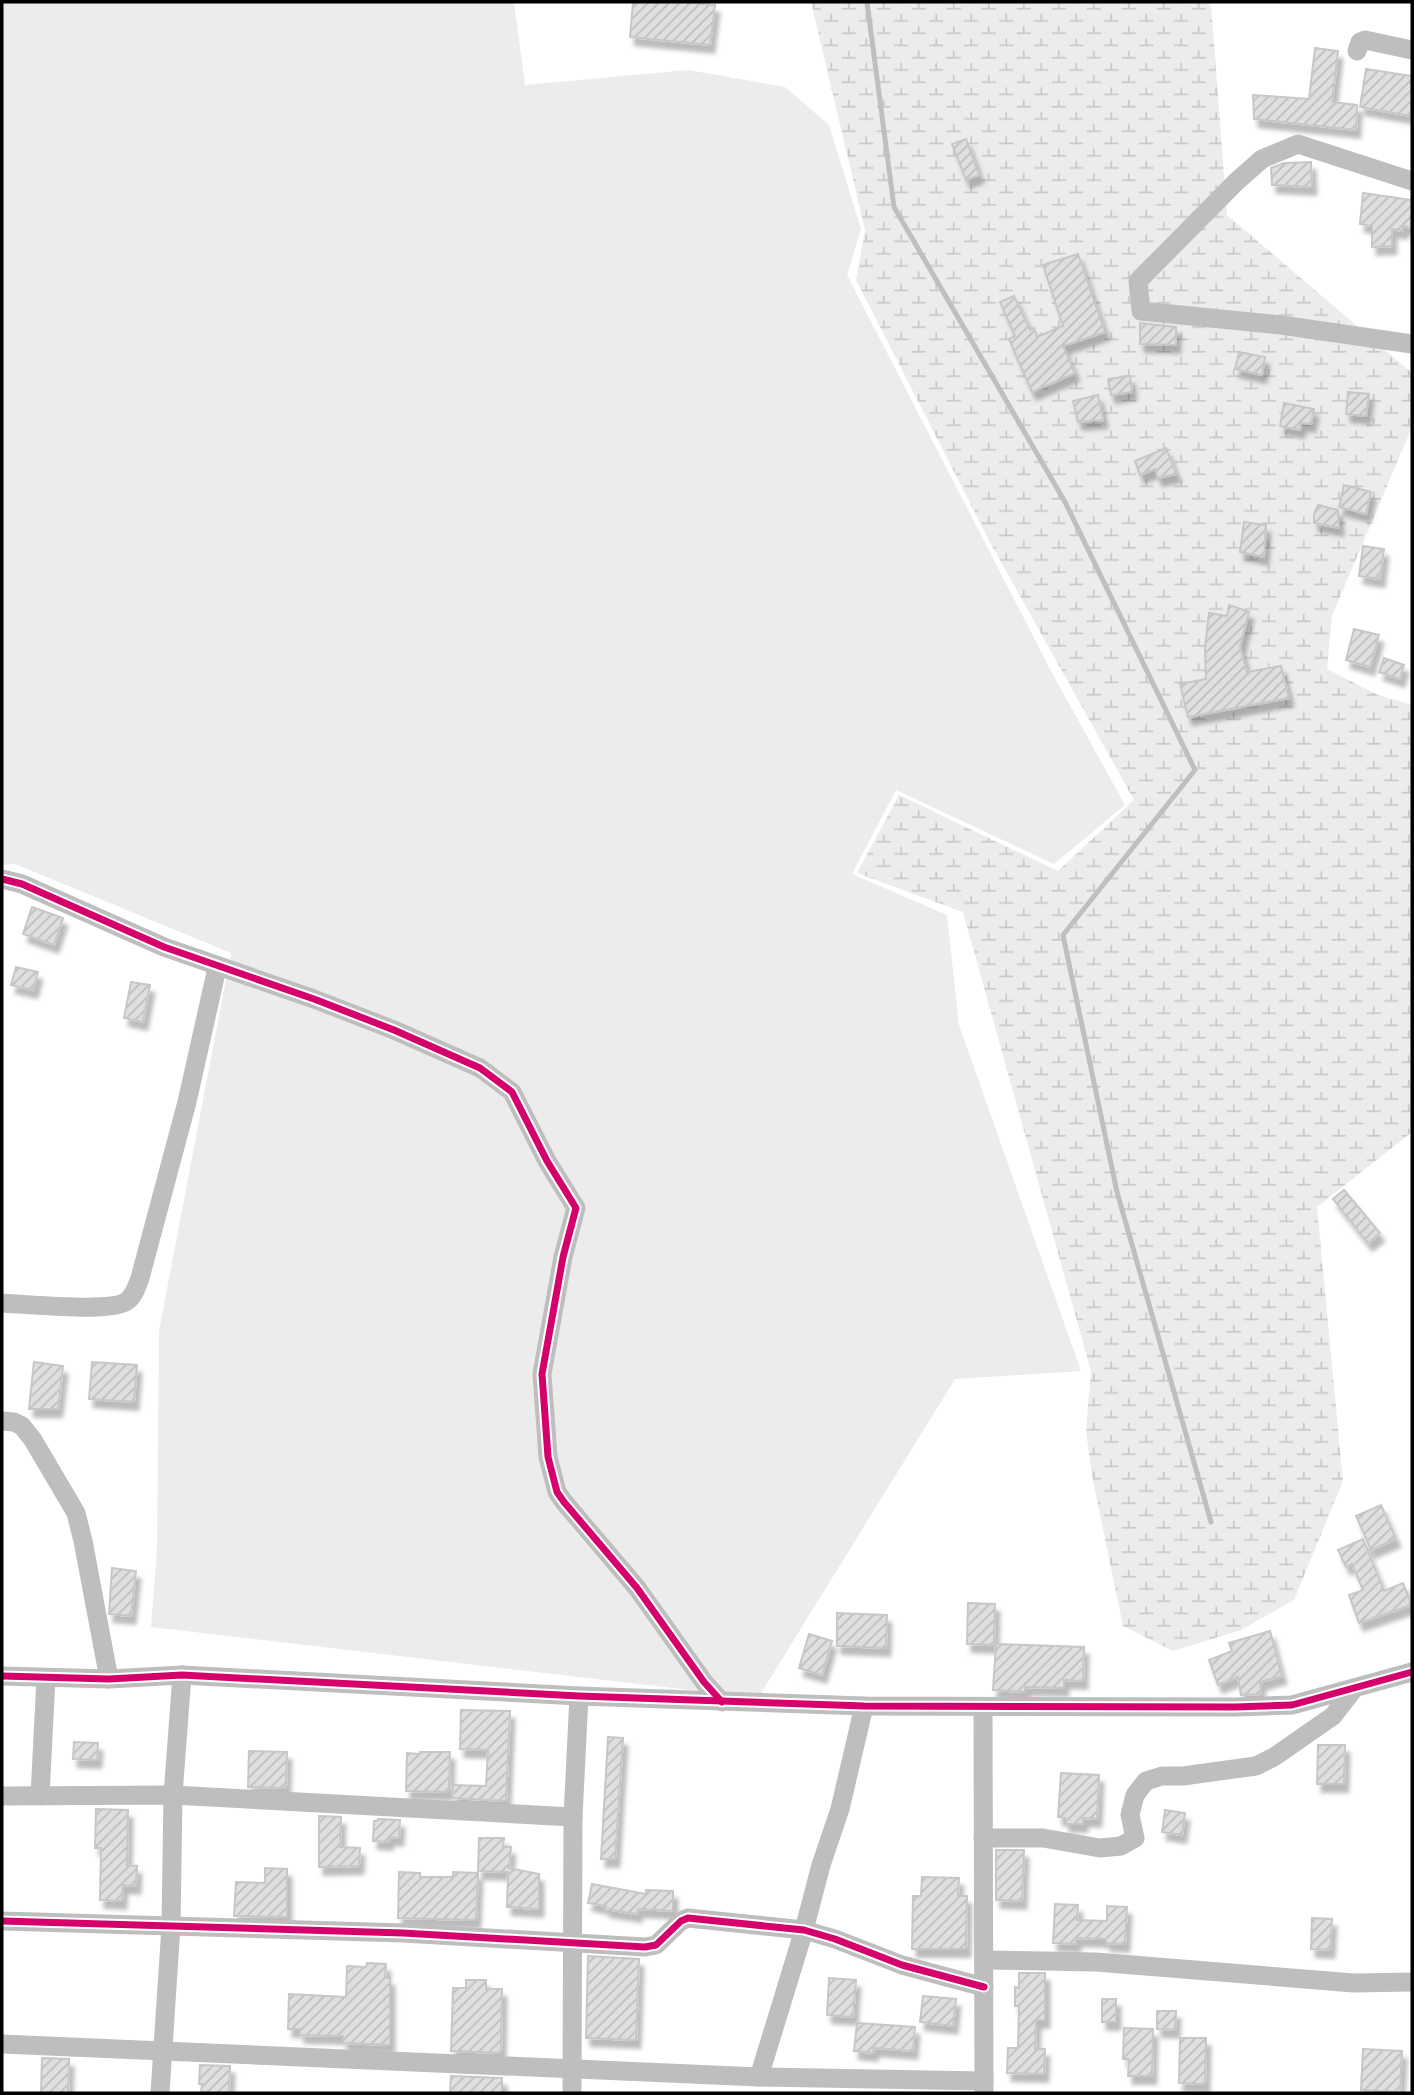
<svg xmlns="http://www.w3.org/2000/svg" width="1414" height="2095" font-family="Manrope,sans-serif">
<defs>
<pattern id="wetland-marsh" width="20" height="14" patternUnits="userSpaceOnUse" patternTransform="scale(1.75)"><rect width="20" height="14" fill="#ececec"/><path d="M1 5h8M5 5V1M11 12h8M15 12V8" fill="none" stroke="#c9c9c9"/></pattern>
<pattern id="building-hatch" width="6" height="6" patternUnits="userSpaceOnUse" patternTransform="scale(1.75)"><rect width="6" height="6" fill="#dfdfdf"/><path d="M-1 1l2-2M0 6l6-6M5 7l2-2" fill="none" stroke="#bebebe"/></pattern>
<filter id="shadow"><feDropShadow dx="4.5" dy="8" stdDeviation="2" flood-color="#0004"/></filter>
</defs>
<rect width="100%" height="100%" fill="#fff"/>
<path fill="#ececec" d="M2,2H514L525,85L688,70L785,87L829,125L861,229L847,275L1051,671L1125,805L1054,864L896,790L852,874L947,915L959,1025L1081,1371L955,1379L758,1698L151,1627L157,1550L159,1331L231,953L15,864L2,865Z"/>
<path fill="url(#wetland-marsh)" d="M811,2H1211L1227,215L1412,373V427L1332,616L1327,669L1378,695L1412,705V1132L1317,1207L1343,1481L1294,1600L1241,1630L1173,1651L1123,1626L1092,1476L1086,1430L1091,1371L963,912L857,873L899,795L1058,871L1134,800L991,544L856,280L865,230Z"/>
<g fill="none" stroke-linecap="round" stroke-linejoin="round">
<path stroke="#bfbfbf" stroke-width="5" d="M867,2L894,207L1065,502L1195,770L1063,935L1117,1192L1211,1522"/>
</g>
<g fill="url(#building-hatch)" stroke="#c7c7c7" stroke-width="2" filter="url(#shadow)">
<path d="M633,2H681L715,5L710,45L630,37Z"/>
<path d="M1315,48L1338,51L1332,102L1357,105L1356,130L1254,119L1253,95L1309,99Z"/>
<path d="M1366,69L1412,76L1411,116L1360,107Z"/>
<path d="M966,139L979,175L966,180L952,144Z"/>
<path d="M1311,162L1312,187L1272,185L1271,168L1284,163Z"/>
<path d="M1363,193L1412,200V228L1403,226V231L1392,229V246L1372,247V226L1360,224Z"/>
<path d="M1078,254L1105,332L1063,346L1075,373L1032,392L1009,339L1015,336L1000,302L1014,296L1030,330L1034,328L1037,337L1063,326L1043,265Z"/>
<path d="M1140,323L1176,327V345L1140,344Z"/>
<path d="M1239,352L1265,357L1262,375L1235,369Z"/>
<path d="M1130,376L1132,392L1111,395L1108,379Z"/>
<path d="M1348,392L1369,394L1366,416L1346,414Z"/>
<path d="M1098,395L1103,420L1078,422L1073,401Z"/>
<path d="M1284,403L1314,409L1311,424L1301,423L1300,430L1280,426Z"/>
<path d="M1166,448L1176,474L1158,478L1155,469L1140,475L1135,461Z"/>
<path d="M1344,485L1371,492L1366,514L1339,507Z"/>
<path d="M1318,505L1338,510L1339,528L1314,523V514Z"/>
<path d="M1244,522L1266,525L1264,557L1240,552Z"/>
<path d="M1363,546L1384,549L1380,579L1359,576Z"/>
<path d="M1229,605L1249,612L1240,647L1247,672L1281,666L1289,698L1188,717L1180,684L1206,679L1205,648L1209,613L1227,616Z"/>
<path d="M1354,629L1379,635L1370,667L1346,660Z"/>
<path d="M1384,658L1404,665L1400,679L1379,672Z"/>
<path d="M32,907L63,918L54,945L23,934Z"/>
<path d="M16,967L38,972L33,990L11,985Z"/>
<path d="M131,982L150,985L143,1022L124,1018Z"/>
<path d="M1344,1190L1380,1233L1368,1243L1333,1199Z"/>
<path d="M34,1362L63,1366L58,1409H29Z"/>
<path d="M92,1362L137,1365L134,1402L89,1399Z"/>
<path d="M1381,1505L1396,1539L1371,1550L1356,1516Z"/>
<path d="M1363,1539L1384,1591L1403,1583L1412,1605L1359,1623L1349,1595L1363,1590L1352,1564L1346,1567L1338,1550Z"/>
<path d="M112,1568L136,1571L131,1616L109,1614Z"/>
<path d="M968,1603L995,1604L994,1645L967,1644Z"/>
<path d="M837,1613L887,1615L886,1648L837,1646Z"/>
<path d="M1270,1631L1282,1676L1260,1682L1261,1694L1241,1695L1238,1677L1218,1685L1209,1660L1232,1651L1229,1643Z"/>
<path d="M809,1634L832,1641L822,1675L799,1668Z"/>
<path d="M996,1644L1084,1647L1083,1681L1064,1680V1688L1025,1687V1692L993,1690Z"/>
<path d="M461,1710L510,1711L506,1801L452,1798L453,1785L486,1786L488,1750L460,1749Z"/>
<path d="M608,1737L623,1738L615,1859H601Z"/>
<path d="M74,1742L98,1743L97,1760L73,1759Z"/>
<path d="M1318,1745H1345L1344,1784H1317Z"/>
<path d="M249,1751L287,1752L286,1788L248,1787Z"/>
<path d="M420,1752H450L449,1792L406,1791L407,1753L420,1754Z"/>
<path d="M1061,1773L1099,1775L1097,1819L1083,1818V1824H1065V1818L1058,1817Z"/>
<path d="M96,1809L128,1810L127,1865L137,1866L136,1886L123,1885L122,1901L100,1900L101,1848H95Z"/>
<path d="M1165,1810L1185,1813L1182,1835L1162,1832Z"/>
<path d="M319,1816L341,1817L340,1847L360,1848L359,1866L319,1867Z"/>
<path d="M378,1819L400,1820L399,1838L389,1837L388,1842L373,1841L374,1821H377Z"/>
<path d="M479,1838H504L503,1847H511L509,1868L539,1874V1909L507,1907L508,1872L478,1871Z"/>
<path d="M996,1850H1024L1022,1901L996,1900Z"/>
<path d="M265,1868L287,1869V1917L234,1916L236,1882L265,1883Z"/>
<path d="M399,1872L420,1873V1877H453V1872L478,1873L476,1920L398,1918Z"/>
<path d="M922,1877L959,1878L958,1896H967L966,1949H912L913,1896H921Z"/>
<path d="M592,1884L646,1894V1890L673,1891V1911L638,1909L637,1914L605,1909L606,1906L588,1903Z"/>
<path d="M1055,1904L1078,1905L1077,1920L1107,1921V1906L1127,1907L1125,1944L1106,1943V1939L1076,1938V1944L1053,1943Z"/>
<path d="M1312,1918L1332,1919L1330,1950L1311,1949Z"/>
<path d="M588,1956L639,1959L636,2040L586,2038Z"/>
<path d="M367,1963L386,1964L385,1978H390V2045L343,2043V2036L300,2035V2029H288L289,1994L346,1997L347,1966L366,1967Z"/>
<path d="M1019,1973H1045V2020H1036L1035,2049H1045L1044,2074L1007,2073L1008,2048H1018L1019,2006H1015V1987L1019,1988Z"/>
<path d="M829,1978L856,1980L853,2017L827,2015Z"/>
<path d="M466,1980H486V1989H502L501,2053L451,2051L453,1988H466Z"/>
<path d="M923,1996L956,1999L953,2026L920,2022Z"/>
<rect x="1102" y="1999" width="14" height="23"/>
<path d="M1157,2011H1176L1175,2030L1157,2029Z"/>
<path d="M857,2023L915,2027L913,2051L874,2048L873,2053L854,2051Z"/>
<path d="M1124,2028L1153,2029L1152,2076H1128L1129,2059H1123Z"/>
<path d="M1180,2038H1206L1205,2084L1179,2083Z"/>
<path d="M1363,2049L1402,2051L1400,2092L1361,2090Z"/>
<path d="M42,2058L69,2059L68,2093H41Z"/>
<path d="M200,2065L230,2066L229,2093H201L202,2084H199Z"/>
<path d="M451,2076L502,2078V2093H450Z"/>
</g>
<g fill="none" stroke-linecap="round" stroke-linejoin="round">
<g stroke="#bebebe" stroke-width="19">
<path d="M1357,51L1360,42L1365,40L1412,50"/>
<path d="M1412,181L1298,144L1262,159L1237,181L1138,281L1141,311L1281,325L1412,344"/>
<path d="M2,879L22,884L164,947L314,999L394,1030L480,1068L512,1092L547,1161L576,1208L563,1257L542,1374L548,1457L557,1492L564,1502L637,1588L704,1682L722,1702"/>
<path d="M2,1303C25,1304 112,1313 127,1301C134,1296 137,1286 140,1278L187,1102L217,968"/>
<path d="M2,1421L14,1422L22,1426L33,1440L76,1513L83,1541L109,1679"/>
<path d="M2,1676L109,1679L182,1675L579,1696L864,1706L1235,1707L1292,1705L1412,1672"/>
<path d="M983,1707L984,2093"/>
<path d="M2,1796L173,1795L573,1817"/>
<path d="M40,1796L46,1678"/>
<path d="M983,1838H1043L1100,1848L1121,1846L1135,1838L1130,1815L1135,1795L1146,1781L1162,1776H1183L1256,1766L1274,1757L1333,1716L1353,1690"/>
<path d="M2,1921L403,1933L645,1947L656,1945L681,1921L688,1918L804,1930L835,1939L902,1965L984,1987"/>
<path d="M984,1960L1096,1962L1354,1983L1412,1982"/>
<path d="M2,2044L759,2077L984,2081"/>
<path d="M759,2077L804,1930L821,1865L840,1809L864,1706"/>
<path d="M160,2093L171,1926L173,1795L182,1675"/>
<path d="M572,2093L573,1817L579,1696"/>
</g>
<g stroke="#fff" stroke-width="11">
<g id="cycleway">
<path d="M2,879L22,884L164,947L314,999L394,1030L480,1068L512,1092L547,1161L576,1208L563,1257L542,1374L548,1457L557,1492L564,1502L637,1588L704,1682L722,1702"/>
<path d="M2,1676L109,1679L182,1675L579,1696L864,1706L1235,1707L1292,1705L1412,1672"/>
<path d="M2,1921L403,1933L645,1947L656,1945L681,1921L688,1918L804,1930L835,1939L902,1965L984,1987"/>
</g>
</g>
<use href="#cycleway" stroke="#d6006c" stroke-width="7"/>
</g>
<rect width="1414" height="2095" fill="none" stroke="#000000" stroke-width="7"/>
</svg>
